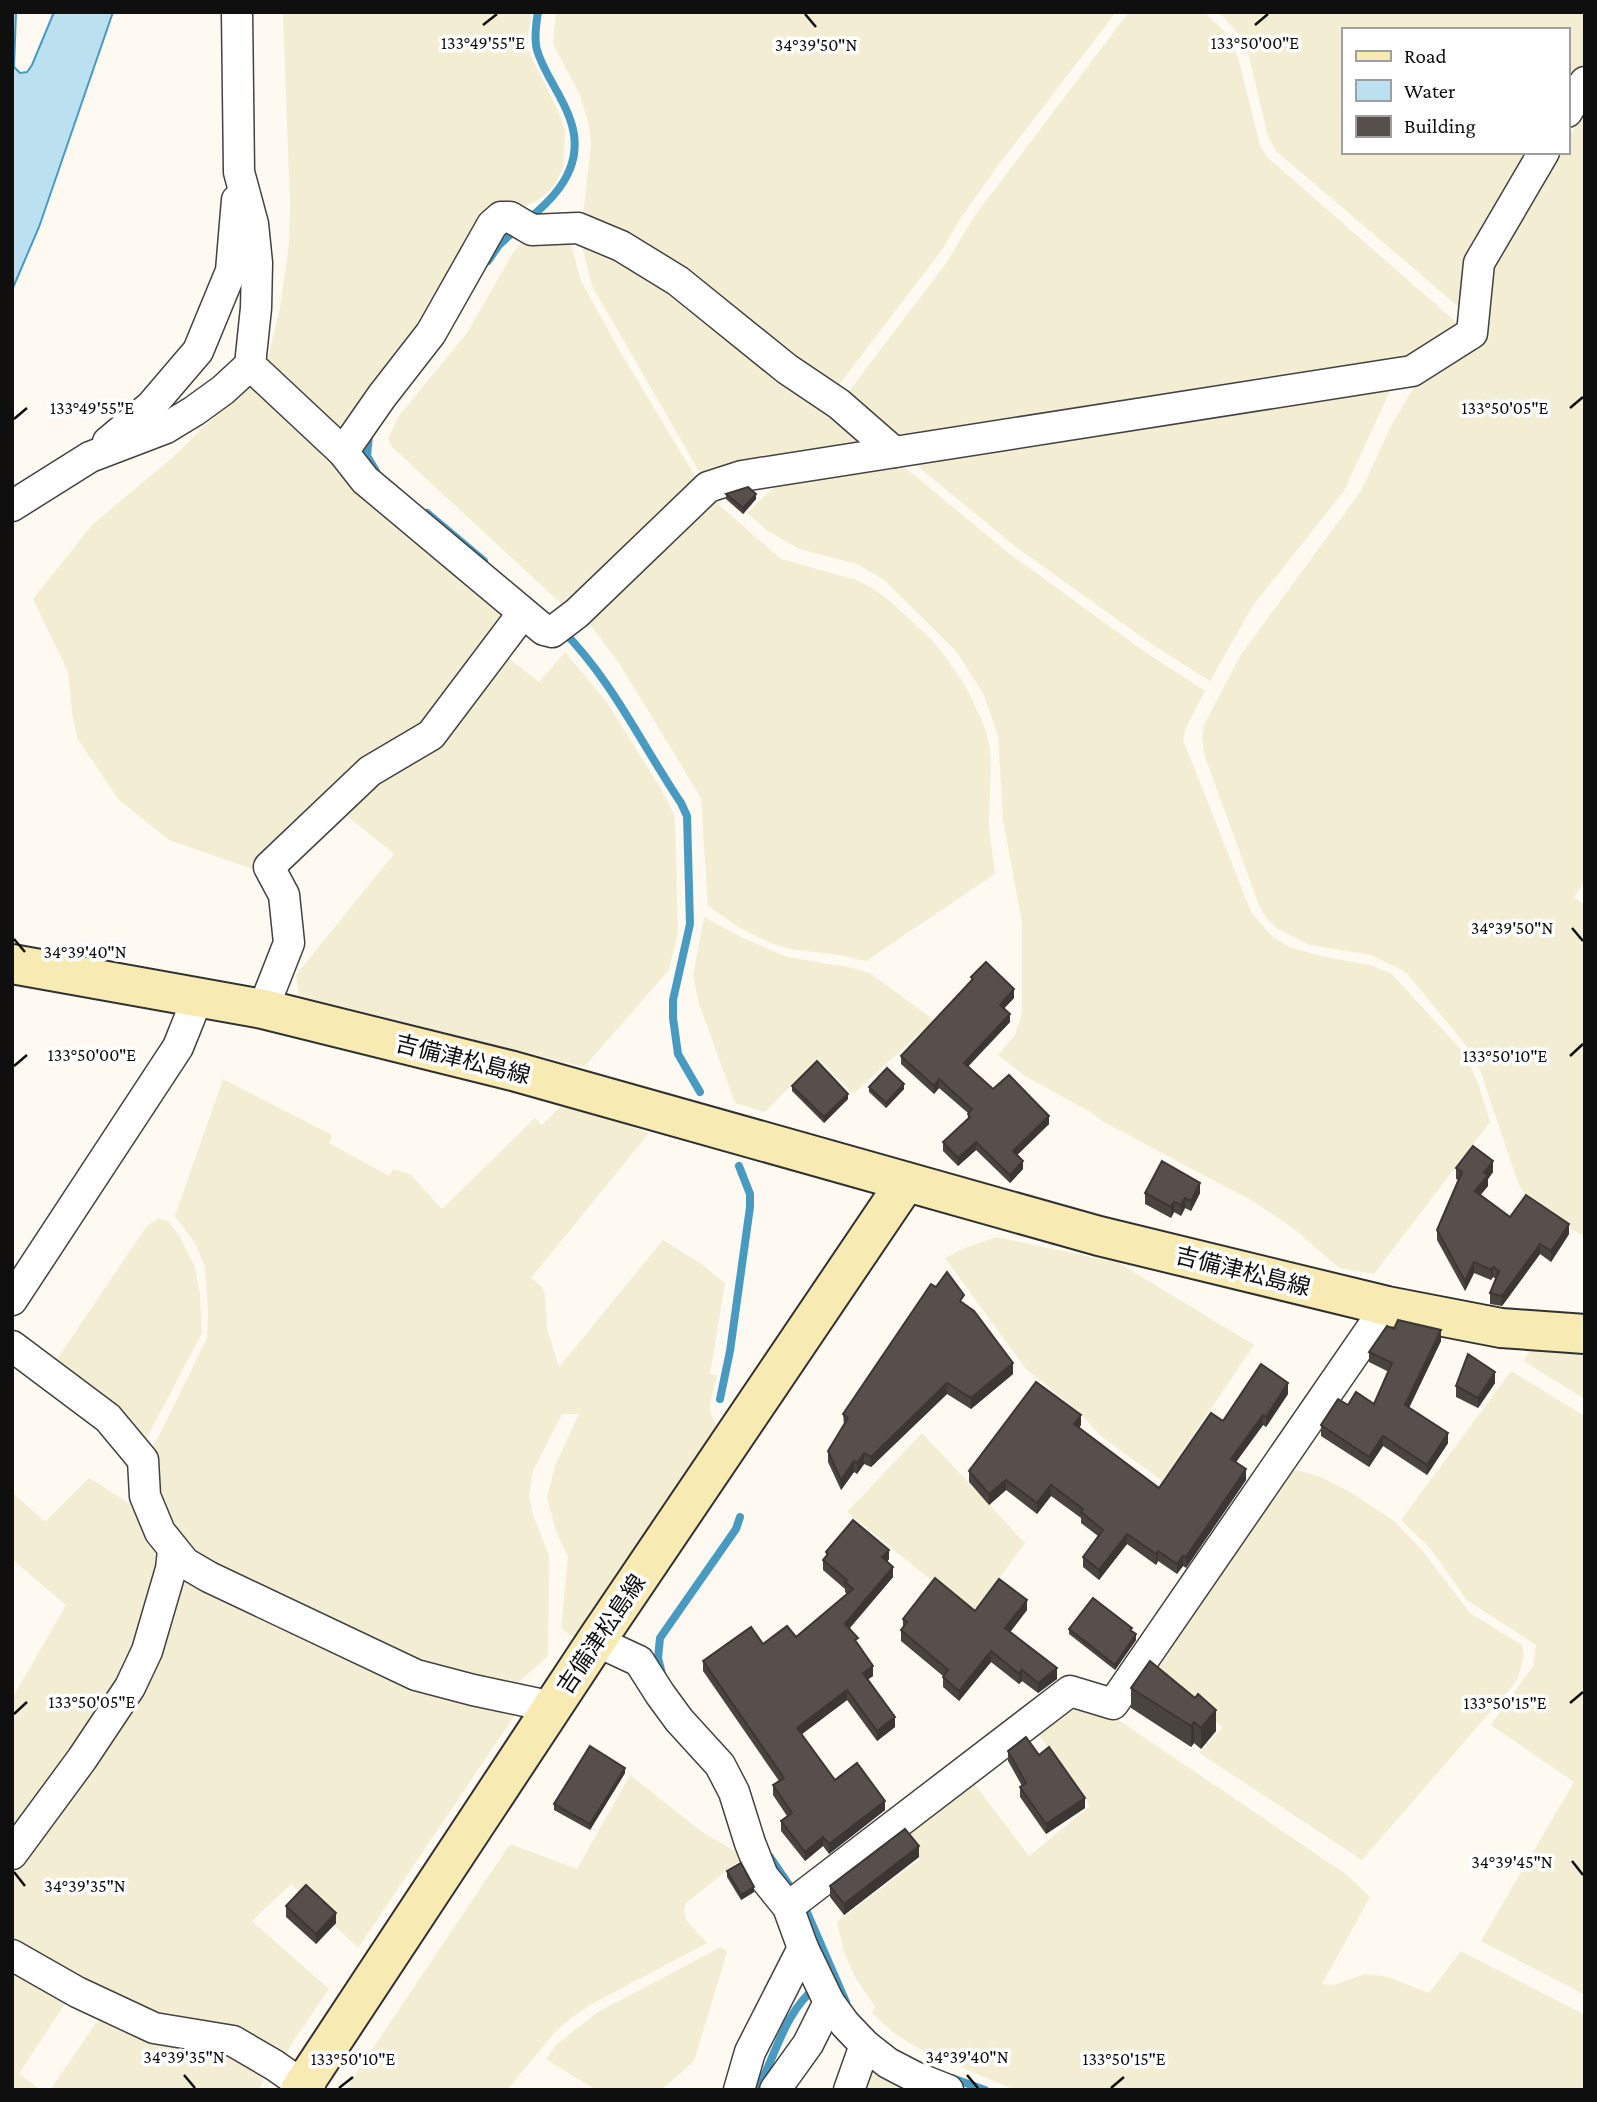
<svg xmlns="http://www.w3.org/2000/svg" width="1597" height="2102" font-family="'Crimson Pro','Noto Sans JP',serif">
<rect width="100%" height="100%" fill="#fefaf1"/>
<g fill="#f2edd3">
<path d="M283,12H532L528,34V50L560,115L565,130L563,168L554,186L541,198L522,208L421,327L351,417L341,425L333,428L267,363L280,308L289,243L290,204Z"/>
<path d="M556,12H1116L997,167L958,222L944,247L832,394L583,218L591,143L589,125L579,93L553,44Z"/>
<path d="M1129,12H1204L1224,31L1238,57L1260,145L1267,157L1457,323L1417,359L890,441L848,396L850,390L947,262L973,218Z"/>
<path d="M1219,12H1585V64L1567,104V30H1343V152H1537L1466,313L1276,151L1268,136L1249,57L1241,37Z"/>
<path d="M1585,110V886L1583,885L1574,897L1585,905V1237L1531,1203L1525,1195L1518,1183L1480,1070L1472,1053L1406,972L1371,955L1310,945L1278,929L1266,918L1259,905L1205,757L1202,739L1204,725L1240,656L1361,491L1392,424L1417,382L1427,376L1560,152H1567V140Z"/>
<path d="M527,237H569L581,281L621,353L698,481L569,611L391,446L388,439L398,417L467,333L514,251Z"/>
<path d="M580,238L607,247L874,444L716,467L703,478L592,286Z"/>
<path d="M248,384L258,385L509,615L439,713L258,871L169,840L118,799L77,738L72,713L68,672L33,599L92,525L172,458Z"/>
<path d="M1393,384L1344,491L1252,607L1210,681L1150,643L1016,547L910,460Z"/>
<path d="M897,461L1006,551L1142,650L1205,691L1186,727L1183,740L1252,914L1273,937L1289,947L1321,956L1370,965L1392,974L1466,1055L1479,1086L1490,1122L1374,1274L1339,1268L1293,1228L1256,1203L1102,1121L1092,1113L1025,1076L998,1055L1015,1035L1022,1013V922L1003,820L998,736L984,695L956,651L883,579L857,564L799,549L768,531L747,513L785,477Z"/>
<path d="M710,497L781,559L856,580L874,589L891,602L931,639L945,656L966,687L983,723L989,742L991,762L989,826L995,874L866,961L839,955L790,949L771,943L740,928L708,906L701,798L621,666L586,619Z"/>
<path d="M565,652L606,701L660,787L675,816L678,932L669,970L584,1067L299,996L296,975L394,854L340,810L408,763L424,757L446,740L507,657L539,682Z"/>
<path d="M704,917L741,937L787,957L853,968L870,973L934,1020L853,1094L818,1058L765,1112L735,1103L699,1004L693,975Z"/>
<path d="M223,1079L332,1135L329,1143L389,1176L393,1169L410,1174L442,1209L535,1118L542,1125L564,1103L649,1133L531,1278L542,1287L545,1296L547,1328L559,1367L663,1240L703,1265L725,1283L710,1374L717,1376L710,1402L711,1414L717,1427L574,1638L561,1628L568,1557L556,1531L547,1498L555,1466L579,1414H562L533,1471L529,1495L533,1515L549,1556L548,1656L510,1690L418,1668L198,1559L165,1516L150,1454L207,1338L208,1312L205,1267L195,1243L175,1216Z"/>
<path d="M159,1218L168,1221L180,1237L195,1268L200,1295L202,1333L143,1445L51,1368L146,1227Z"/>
<path d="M997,1237L1119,1263L1254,1345L1162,1481L1101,1436L1078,1411L1026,1369L945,1258L965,1248Z"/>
<path d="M1533,1347L1585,1352V1399L1523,1361Z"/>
<path d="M1511,1371L1585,1416V1995L1481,1941L1574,1782L1491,1725L1533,1666L1536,1645L1467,1600L1430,1548L1401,1520Z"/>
<path d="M922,1433L1025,1543L973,1614L847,1512Z"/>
<path d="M1287,1467L1321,1477L1350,1492L1394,1521L1422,1550L1470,1613L1522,1645L1524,1656L1518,1678L1510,1689L1362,1860L1199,1753L1223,1727L1143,1667Z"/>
<path d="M89,1478L135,1507L158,1558L156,1574L125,1673L12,1836V1699L66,1605L12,1559V1492L45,1522Z"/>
<path d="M178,1565L519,1709L358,1948L291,1884L252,1921L329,1989L282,2058L163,2021L12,1944V1863L113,1725Z"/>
<path d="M1081,1706L1110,1714L1347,1875L1370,1897L1322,1984L1334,1985L1365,1974L1388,1977L1429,1993L1461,1951L1585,2015V2090H1015L923,2051L895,2034L872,2013L875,2007L855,1977L844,1952L837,1922L920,1859L899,1833L970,1778L1029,1856L1090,1806L1037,1732L1067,1709Z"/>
<path d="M630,1775L701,1831L744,1857L686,1903L684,1910L686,1920L707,1943L590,2005L570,2019L556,2031L507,2090H345L510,1844L577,1869Z"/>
<path d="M721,1947L727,1952L694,2061L661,2090H596L546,2059L557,2044L598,2012Z"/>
<path d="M12,1962L70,1996L19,2074L41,2090H12Z"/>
<path d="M103,2013L255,2060L264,2081L258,2090H50Z"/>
<path d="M868,2060L915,2090H858Z"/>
</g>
<path fill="#bbe1f0" stroke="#489ac1" stroke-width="2" d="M12,12H16L14,67L20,73L27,72L32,65L54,12H113L39,227L12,290Z"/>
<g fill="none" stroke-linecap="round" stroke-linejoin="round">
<g stroke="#489ac1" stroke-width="8">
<path d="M526,221C559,195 586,163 570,119C562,95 544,74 537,50C534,39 536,24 538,12"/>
<path d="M488,261L499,245L516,229"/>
<path d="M369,435L367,456L376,471"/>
<path d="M427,513L484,561"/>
<path d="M562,630C612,680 642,745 681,803L687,816L690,924L673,1000V1018L678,1054L700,1092"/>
<path d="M720,1399L730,1351L750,1207V1194L739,1166"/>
<path d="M662,1674L658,1658L660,1638L736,1529L740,1517"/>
<path d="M770,1857L806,1910L846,2002"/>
<path d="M952,2078L985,2090"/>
<path d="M757,2090C776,2055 784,2013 816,1987"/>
</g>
<g stroke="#424242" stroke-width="33">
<g id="street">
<path d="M1567,112L1585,82"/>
<path d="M250,365L343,452L365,480L544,630L552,632L577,613L708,487L742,476L1412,371L1472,333L1479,263L1544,152"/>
<path d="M108,442L151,406L198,351L231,271L237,200"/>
<path d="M343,452L382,396L431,333L492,225L501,217H510L532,230L578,228L621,246L678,281L787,369L839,404L894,452"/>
<path d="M12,506L90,457L166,428L194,411L223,390L250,365L256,308L257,263L253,224L239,172L237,12"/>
<path d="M263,1009L289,943L284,895L269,867L370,771L431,735L523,613"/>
<path d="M12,1300L178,1047L198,997"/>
<path d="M12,1346L108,1418L143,1460L145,1496L160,1532L185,1563L209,1577L416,1675L473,1690L553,1707"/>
<path d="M596,1641L639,1661L660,1694L679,1720L720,1765L734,1792L750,1843L763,1876L788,1907L803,1948L829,2002L845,2024L865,2045L888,2063L915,2077L948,2090"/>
<path d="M12,1854L82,1759L130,1687L147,1651L171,1569L173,1551"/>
<path d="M788,1907L1070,1691L1113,1704L1387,1306"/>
<path d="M12,1955L77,1992L154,2028L233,2041L274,2065L310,2090"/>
<path d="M739,2090L750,2052L803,1948"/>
<path d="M775,2090L808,2044L829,2002"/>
<path d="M849,2090L865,2045"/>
</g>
</g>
<g stroke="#313131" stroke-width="42">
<g id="secondary">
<path d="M12,964L263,1009L513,1071L1099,1236L1387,1306L1501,1328L1585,1334"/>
<path d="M300,2090L596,1641L906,1182"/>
</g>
</g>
<use href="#street" stroke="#fff" stroke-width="30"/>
<use href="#secondary" stroke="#f7eab3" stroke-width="38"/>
</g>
<g fill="#4a4441">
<path d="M726,494L756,499L743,514L726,499Z"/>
<path d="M971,977L1014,998L1004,1008L1010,1022L968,1066L993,1089L1049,1124L1017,1155L1023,1169L1010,1183L976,1150L958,1166L943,1151V1142L968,1119V1113L939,1088L934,1094L901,1064V1056L971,981Z"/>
<path d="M792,1086L848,1099L824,1123L792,1091Z"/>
<path d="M869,1087L904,1089L886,1108L869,1092Z"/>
<path d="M1456,1168L1493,1172L1488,1179V1186L1480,1195L1510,1217L1569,1234L1551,1262L1540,1254L1502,1306L1490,1304V1293L1496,1279L1493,1277L1491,1280L1474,1273L1465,1291L1437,1240V1230L1459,1180L1456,1179Z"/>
<path d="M1145,1193H1200L1191,1211L1185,1208L1181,1216L1174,1212L1171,1218L1145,1204Z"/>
<path d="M964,1304L1013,1374L971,1409L947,1394L871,1467L864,1464L857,1474L854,1472L841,1490L828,1462V1451L844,1425L843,1414Z"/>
<path d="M1394,1329L1441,1341L1409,1408L1448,1443L1427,1475L1383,1446L1369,1467L1321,1436V1425L1348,1405L1374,1404L1389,1372L1369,1362V1352Z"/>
<path d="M1495,1383L1478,1408L1456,1397V1386Z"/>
<path d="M1288,1394L1266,1427L1263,1425L1236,1462L1246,1480L1186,1568L1183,1566L1177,1574L1158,1561L1156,1565L1127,1544L1099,1580L1083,1567V1557L1098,1536L1081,1523V1518L1051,1496L1037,1514L1006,1490L989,1505L969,1482V1471L1081,1425L1079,1428L1159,1488L1223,1421Z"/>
<path d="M826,1552L889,1559L887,1562L893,1577L850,1628L873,1676L868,1679L895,1727L877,1741L847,1700L801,1734L835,1780L885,1810L829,1854L823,1846L805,1861L781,1831V1821L787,1816L773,1795V1785L779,1781L703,1671V1661L763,1644L796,1637L847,1594L845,1592V1589L823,1570V1560L826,1557Z"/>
<path d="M1027,1610L1010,1632L1057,1679L1038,1693L1022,1681L1019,1684L991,1662L959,1701L943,1687V1676L901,1641V1630L903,1627V1619L975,1611Z"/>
<path d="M1069,1629L1132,1631L1136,1640L1115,1670L1069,1634Z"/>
<path d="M1131,1688L1216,1731L1201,1749L1194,1743L1191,1747L1131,1708Z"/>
<path d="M1008,1751L1039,1755L1085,1808L1046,1834L1020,1797V1787L1022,1786L1008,1761Z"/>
<path d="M625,1773L590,1830L554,1810V1804Z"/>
<path d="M919,1857L844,1915L830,1897V1886Z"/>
<path d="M727,1871L754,1892L741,1900L727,1877Z"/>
<path d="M286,1906L336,1923L316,1944L286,1917Z"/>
</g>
<g fill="#3c3735">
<path d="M756,494V499L743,514V508Z"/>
<path d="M1014,989V998L1000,1013V1005Z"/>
<path d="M1010,1014V1022L964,1071V1063Z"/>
<path d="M939,1079V1088L934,1094V1086Z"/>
<path d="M904,1084V1089L886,1108V1103Z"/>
<path d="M848,1094V1099L824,1123V1117Z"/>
<path d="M1049,1116V1124L1013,1159V1151Z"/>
<path d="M976,1142V1150L958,1166V1158Z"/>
<path d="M1023,1161V1169L1010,1183V1175Z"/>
<path d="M1493,1161V1172L1488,1179V1186L1475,1202V1191L1484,1173Z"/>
<path d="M1200,1183V1193L1191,1211V1201Z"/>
<path d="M1185,1198V1208L1181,1216V1205Z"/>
<path d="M1174,1202V1212L1171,1218V1207Z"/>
<path d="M1569,1224V1234L1551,1262V1251Z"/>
<path d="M1540,1244V1254L1502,1306V1296Z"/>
<path d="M1474,1262V1273L1465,1291V1281Z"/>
<path d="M1493,1267V1277L1491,1280V1270Z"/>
<path d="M1441,1330V1341L1405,1416V1405Z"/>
<path d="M1013,1363V1374L971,1409V1398Z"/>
<path d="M1495,1372V1383L1478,1408V1398Z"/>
<path d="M947,1383V1394L871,1467V1457Z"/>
<path d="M1288,1383V1394L1266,1427V1417Z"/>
<path d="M1081,1415V1425L1074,1435V1424Z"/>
<path d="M1263,1415V1425L1231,1469V1459Z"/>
<path d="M1448,1433V1443L1427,1475V1465Z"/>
<path d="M1383,1436V1446L1369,1467V1457Z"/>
<path d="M864,1453V1464L857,1474V1463Z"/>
<path d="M854,1461V1472L841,1490V1480Z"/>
<path d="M1246,1469V1480L1186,1568V1557Z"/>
<path d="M1006,1480V1490L989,1505V1494Z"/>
<path d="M1051,1485V1496L1037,1514V1503Z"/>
<path d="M1127,1534V1544L1099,1580V1570Z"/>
<path d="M889,1550V1559L882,1567V1557Z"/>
<path d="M1158,1551V1561L1156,1565V1554Z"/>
<path d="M1183,1556V1566L1177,1574V1564Z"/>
<path d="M893,1567V1577L845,1633V1624Z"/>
<path d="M1027,1600V1610L1005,1639V1628Z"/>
<path d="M1136,1634V1640L1115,1670V1665Z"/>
<path d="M991,1651V1662L959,1701V1691Z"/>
<path d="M873,1666V1676L863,1683V1673Z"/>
<path d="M1057,1668V1679L1038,1693V1683Z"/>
<path d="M1022,1670V1681L1019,1684V1674Z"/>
<path d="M847,1690V1700L797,1738V1728Z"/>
<path d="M1216,1710V1731L1201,1749V1728Z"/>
<path d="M895,1717V1727L877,1741V1731Z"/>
<path d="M1194,1722V1743L1191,1747V1726Z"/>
<path d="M625,1768V1773L590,1830V1824Z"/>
<path d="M1085,1798V1808L1046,1834V1824Z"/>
<path d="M885,1801V1810L829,1854V1844Z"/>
<path d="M823,1837V1846L805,1861V1852Z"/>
<path d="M919,1846V1857L844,1915V1904Z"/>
<path d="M754,1887V1892L741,1900V1895Z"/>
<path d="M336,1913V1923L316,1944V1934Z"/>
</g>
<g fill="#564f4c" stroke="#3c3735" stroke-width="2">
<path d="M748,487L756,494L743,508L726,494Z"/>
<path d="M986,962L1014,989L1000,1005L1010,1014L964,1063L993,1089L1009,1075L1049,1116L1013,1151L1023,1161L1010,1175L976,1142L958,1158L943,1142L970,1117L968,1114L972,1109L939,1079L934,1086L901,1056L973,979L971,977Z"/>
<path d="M817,1061L848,1094L824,1117L792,1086Z"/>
<path d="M887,1068L904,1084L886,1103L869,1087Z"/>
<path d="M1473,1146L1493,1161L1484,1173L1488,1175L1475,1191L1510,1217L1526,1195L1569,1224L1551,1251L1540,1244L1502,1296L1490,1293L1499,1271L1493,1267L1491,1270L1474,1262L1465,1281L1437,1230L1462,1172L1456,1168Z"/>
<path d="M1162,1161L1200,1183L1191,1201L1185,1198L1181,1205L1174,1202L1171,1207L1145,1193Z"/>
<path d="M947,1272L964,1295L960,1301L974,1311L1013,1363L971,1398L947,1383L871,1457L864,1453L857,1463L854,1461L841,1480L828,1451L848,1418L843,1414L931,1284L936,1287Z"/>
<path d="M1398,1320L1441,1330L1405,1405L1448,1433L1427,1465L1383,1436L1369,1457L1321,1425L1338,1399L1348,1405L1356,1392L1374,1404L1392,1363L1369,1352L1387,1326L1394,1329Z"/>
<path d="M1468,1354L1495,1372L1478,1398L1456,1386Z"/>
<path d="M1261,1364L1288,1383L1266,1417L1263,1415L1231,1459L1246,1469L1186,1557L1183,1556L1177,1564L1158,1551L1156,1554L1127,1534L1099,1570L1083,1557L1103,1530L1081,1512L1083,1509L1051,1485L1037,1503L1006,1480L989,1494L969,1471L1036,1382L1081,1415L1074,1424L1159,1488L1211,1413L1223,1421Z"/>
<path d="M853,1520L889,1550L882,1557L893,1567L845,1624L858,1638L855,1640L873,1666L863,1673L895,1717L877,1731L847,1690L797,1728L835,1780L857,1763L885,1801L829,1844L823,1837L805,1852L781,1821L792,1813L773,1785L784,1778L703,1661L751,1627L763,1644L787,1626L796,1637L853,1589L845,1582L847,1580L823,1560L828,1554L826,1552Z"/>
<path d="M935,1578L975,1611L999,1579L1027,1600L1005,1628L1057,1668L1038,1683L1022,1670L1019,1674L991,1651L959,1691L943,1677L948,1670L901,1630L907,1622L903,1619Z"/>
<path d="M1093,1598L1132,1628L1130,1630L1136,1634L1115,1665L1069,1629Z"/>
<path d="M1150,1661L1195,1698L1198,1694L1216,1710L1201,1728L1194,1722L1191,1726L1131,1688Z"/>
<path d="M1026,1737L1039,1755L1049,1747L1085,1798L1046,1824L1020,1787L1026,1783L1008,1751Z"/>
<path d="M590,1746L625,1768L590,1824L554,1804Z"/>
<path d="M905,1829L919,1846L844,1904L830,1886Z"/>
<path d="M741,1863L754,1887L741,1895L727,1871Z"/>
<path d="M306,1885L336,1913L316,1934L286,1906Z"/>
</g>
<path fill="none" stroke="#0f0f0f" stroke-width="2.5" d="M805,14L816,27M483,25L497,14M1255,25L1268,14M1570,408L1583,397M14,419L27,408M1572,928L1583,941M14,939L25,952M1570,1056L1583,1044M14,1066L27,1055M1570,1703L1583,1692M14,1714L27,1702M1572,1861L1583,1875M14,1872L25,1886M184,2075L195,2088M967,2075L978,2088M339,2088L353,2077M1111,2088L1124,2077"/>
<g text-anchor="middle" stroke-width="7" stroke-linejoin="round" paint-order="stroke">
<g font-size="23" fill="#0f0f0f" stroke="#fff">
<text transform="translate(463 1059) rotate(14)" y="8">吉備津松島線</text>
<text transform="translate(1243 1271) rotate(14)" y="8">吉備津松島線</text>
<text transform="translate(601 1634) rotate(-56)" y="8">吉備津松島線</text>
</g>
</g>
<g font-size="18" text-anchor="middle" fill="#0f0f0f" stroke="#fff" stroke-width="7" stroke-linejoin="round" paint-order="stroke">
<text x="483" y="49">133°49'55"E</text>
<text x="1255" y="49">133°50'00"E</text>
<text x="816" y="51">34°39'50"N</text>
<text x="92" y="414">133°49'55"E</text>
<text x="1505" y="414">133°50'05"E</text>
<text x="1512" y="934">34°39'50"N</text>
<text x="85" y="958">34°39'40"N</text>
<text x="92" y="1061">133°50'00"E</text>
<text x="1505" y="1062">133°50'10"E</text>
<text x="92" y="1708">133°50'05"E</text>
<text x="1505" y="1709">133°50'15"E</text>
<text x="1512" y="1868">34°39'45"N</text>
<text x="85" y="1892">34°39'35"N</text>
<text x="184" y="2063">34°39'35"N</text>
<text x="967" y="2063">34°39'40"N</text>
<text x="353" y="2065">133°50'10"E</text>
<text x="1124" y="2065">133°50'15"E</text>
</g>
<rect width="1597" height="2102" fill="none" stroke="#0f0f0f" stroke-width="28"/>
<rect x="1342" y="28" width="228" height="126" fill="#ffffff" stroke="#9f9f9f" stroke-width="2"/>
<rect x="1356" y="51" width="35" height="10" fill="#f7eab3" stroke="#9f9f9f" stroke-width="2"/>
<text x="1404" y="63" font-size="21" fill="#0f0f0f">Road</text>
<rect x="1356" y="80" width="35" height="21" fill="#bbe1f0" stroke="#9f9f9f" stroke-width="2"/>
<text x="1404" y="98" font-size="21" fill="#0f0f0f">Water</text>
<rect x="1356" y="116" width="35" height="21" fill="#564f4c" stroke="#9f9f9f" stroke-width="2"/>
<text x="1404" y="133" font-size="21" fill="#0f0f0f">Building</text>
</svg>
